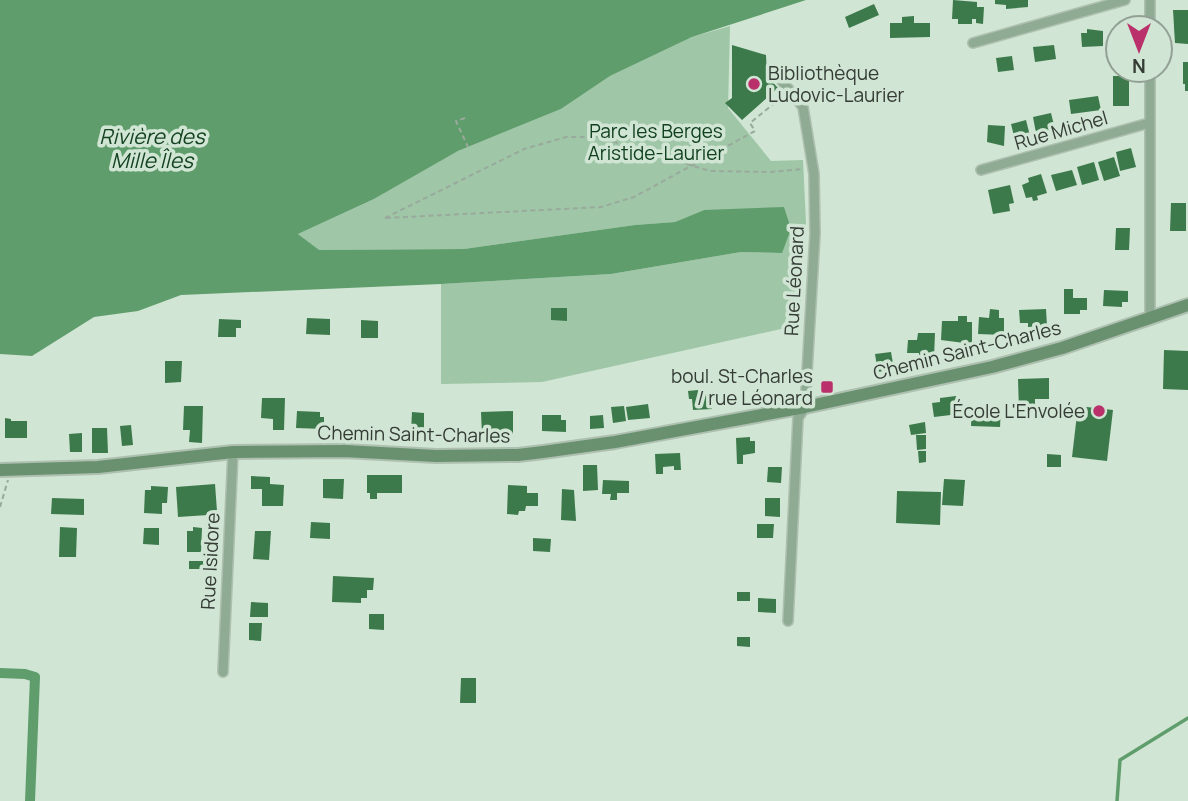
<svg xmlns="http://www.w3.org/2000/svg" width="1188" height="801" font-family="Manrope,sans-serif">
<rect width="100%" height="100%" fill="#d0e5d3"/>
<path fill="#9fc6a6" d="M730,26L728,108L771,161L803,160L806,224L799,325L542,382L441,384V284L611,274L741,252L782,253L704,210L675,222L635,225L464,249L318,250L298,234L374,199L458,151L561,109L610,76L692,37Z"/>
<path fill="#5f9d6c" d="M0,0H806L692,37L610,76L561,109L458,151L374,199L298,234L319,250L464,249L635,225L675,222L704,210L784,207L791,229L782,253L741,252L611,274L441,284L181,295L138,311L94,317L32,356L0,354Z"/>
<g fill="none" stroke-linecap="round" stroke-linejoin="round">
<path stroke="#5f9d6c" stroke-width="3.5" d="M1117,801L1120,760L1188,718"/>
<path stroke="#5f9d6c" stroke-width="10" d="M0,673L25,674L35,677L30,801"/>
</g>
<g fill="#3c7a4b">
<path d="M953,0L977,2V7H984L983,24L976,23V19H972V24H958V19H952Z"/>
<path d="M995,0H1028V7L1006,9V5L995,4Z"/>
<path d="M874,4L879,15L849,28L845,17Z"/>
<path d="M1173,10H1188V44L1175,43Z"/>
<path d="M914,16V23H930V37L890,38V23H902V17Z"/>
<path d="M1087,29L1103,31V46L1082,47L1081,33H1087Z"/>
<path d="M1114,30H1118V55H1113Z"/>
<path d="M732,45L766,55L767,76L778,88L742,120L725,103L732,98Z"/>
<path d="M1054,45L1056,59L1035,62L1033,47Z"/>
<path d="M1012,56L1014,70L998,72L996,58Z"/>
<path d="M1183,62H1188V91H1185V84H1183Z"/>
<rect x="1113" y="76" width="16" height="30"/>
<path d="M1098,96L1101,110L1071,114L1069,100Z"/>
<path d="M1051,113L1055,129L1036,133L1033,117Z"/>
<path d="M1026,120L1030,136L1015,140L1011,124Z"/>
<path d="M988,125L1005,126L1004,146L987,142Z"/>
<path d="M1131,148L1136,167L1120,171L1116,152Z"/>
<path d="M1114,157L1120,176L1104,181L1098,162Z"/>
<path d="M1094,162L1099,180L1082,185L1077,167Z"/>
<path d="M1072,170L1077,185L1056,191L1051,175Z"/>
<path d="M1041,174L1047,193L1037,196L1038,200L1033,201L1032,197L1026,198L1022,185L1029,182L1028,178Z"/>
<path d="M1010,185L1014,203L1009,204L1010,211L993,214L988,190Z"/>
<path d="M1171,203H1186V231H1170Z"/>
<path d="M1116,228H1130L1129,250H1115Z"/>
<path d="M1064,289H1073V298H1087V310H1080V314H1064Z"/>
<path d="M1104,290L1128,291V302H1122V307L1103,306Z"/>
<path d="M551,308H567V321L551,320Z"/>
<path d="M990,309L999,310V318H1004V335L978,334L979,317L989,318Z"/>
<path d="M1046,309L1047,326L1028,327V323H1020L1019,310Z"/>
<path d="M958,316H967V322H972V344L941,340L942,321H958Z"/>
<path d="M307,318L330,319V335L306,334Z"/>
<path d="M219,319L241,320V328H236V337H218Z"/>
<path d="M361,320L378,321V338H361Z"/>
<path d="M918,333H935L934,358H919V353H907L908,340H917Z"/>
<path d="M1164,350L1188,351V390L1163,389Z"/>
<path d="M891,352L894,369L878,372L875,354Z"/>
<path d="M165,361H182L181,382L165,383Z"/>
<path d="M1049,378V399H1035V411H1019L1018,379Z"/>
<path d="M698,390L699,395L710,394L712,409L693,410L692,399H689L688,391Z"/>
<path d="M956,396L959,414L934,417L932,403L940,402V398Z"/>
<path d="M262,398H285L284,430H273V419L261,418Z"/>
<path d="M648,404L650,418L628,420L626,407Z"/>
<path d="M184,406H203L202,443L189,442L190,430H183Z"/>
<path d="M624,406L626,421L613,423L611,407Z"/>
<path d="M972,406L1001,408L1000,427L971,426Z"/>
<path d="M1078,406L1113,410L1107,461L1072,457Z"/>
<path d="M297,411L320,412V417H324V429L296,428Z"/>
<path d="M513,411V435L482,436L481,412Z"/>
<path d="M412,412L424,413V433L411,432Z"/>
<path d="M542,415H561V420H566V432L542,431Z"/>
<path d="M603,415L604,428L590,429V416Z"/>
<path d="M5,418L11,419V421H27V438H5Z"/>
<path d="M925,422L926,433L911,435L909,425Z"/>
<path d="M131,425L133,445L122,446L120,426Z"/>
<path d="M92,428H107L108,453H92Z"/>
<path d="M82,433V452H70L69,434Z"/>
<path d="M916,435H926V449L917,450Z"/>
<path d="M750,437V441H755V453L743,455V464H737L736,438Z"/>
<path d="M918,451H926V462L919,463Z"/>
<path d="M680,453L681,470H674V466L663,467V474H656L655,454Z"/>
<path d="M1047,454L1061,455V467H1047Z"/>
<path d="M583,465H597L598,490L583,491Z"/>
<path d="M768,467H782L781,483L767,482Z"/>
<path d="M367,475H402V493H377V499H370V493H367Z"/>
<path d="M251,476L270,477V484L284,485L283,506H262V489H251Z"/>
<path d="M323,479H344L343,499L323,498Z"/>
<path d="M944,479L965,480L963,506L942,505Z"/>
<path d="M603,480L629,481V493H617V500H610L611,494H602Z"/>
<path d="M215,484L217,511L207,512L208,515L178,517L176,487Z"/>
<path d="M508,485L527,486V493H538V506H526L525,511H519L518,515L507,514Z"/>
<path d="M151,486L168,487L167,503H162V514L144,513L145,490H151Z"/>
<path d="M562,489L574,490L576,521L561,520Z"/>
<path d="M897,491L941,492L940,525L896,523Z"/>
<path d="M52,498L84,499V515L51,514Z"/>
<path d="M765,498H780V517L765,516Z"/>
<path d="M311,522L330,523V539L310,538Z"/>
<path d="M757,524H774L773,538H757Z"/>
<path d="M60,527L77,528L76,557H59Z"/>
<path d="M193,527L202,528L201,552H187V531H193Z"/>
<path d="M144,528H159V545L143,544Z"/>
<path d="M255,531H271L269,560L253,559Z"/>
<path d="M533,538L551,539L550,552L533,551Z"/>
<rect x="189" y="561" width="15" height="8"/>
<path d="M333,576L374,578L373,590H367V598H361V603L332,602Z"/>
<rect x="737" y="592" width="13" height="9"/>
<path d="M758,598L776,599V613L758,612Z"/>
<path d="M251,602L268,603V617H250Z"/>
<path d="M369,614H384V630L369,629Z"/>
<path d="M249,623H262L261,641L249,640Z"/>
<path d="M737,637H750V647L737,646Z"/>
<path d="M461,678H476V703H460Z"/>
</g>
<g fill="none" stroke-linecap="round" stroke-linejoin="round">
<g stroke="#aec0b0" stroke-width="12">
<g id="street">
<path d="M1150,28V0"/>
<path d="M973,43L1125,0"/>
<path d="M1150,70V319"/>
<path d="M778,76L803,107L814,174L815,234L805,407L798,418L788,621"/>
<path d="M981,170L1149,123"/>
<path d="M223,672L233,452"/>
</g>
</g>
<g stroke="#aec0b0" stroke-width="16">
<path id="secondary" d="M0,470L98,467L233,452L345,451L436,456L518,455L543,452L615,442L805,407L992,367L1062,348L1188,305"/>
</g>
<g stroke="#99aa9c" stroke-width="2" stroke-dasharray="5 3.5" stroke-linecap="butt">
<path d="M465,118L456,121L468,147"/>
<path d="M385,218L524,149L566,137H598L710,171L771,172L802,169"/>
<path d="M386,218L601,207L634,197L755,131L750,123L782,97"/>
<path d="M0,507L8,480"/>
</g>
<use href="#street" stroke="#90ab94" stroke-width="9"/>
<use href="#secondary" stroke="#699170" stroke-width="12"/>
</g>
<g fill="#ba306a" stroke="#d0e5d3" stroke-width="2.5">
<circle cx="754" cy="84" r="7"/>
<rect x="820" y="380" width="14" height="14" rx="3.5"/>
<circle cx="1099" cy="411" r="7"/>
</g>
<g text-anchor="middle" stroke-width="7" stroke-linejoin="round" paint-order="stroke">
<g font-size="19" fill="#343c35" stroke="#d0e5d3" text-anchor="end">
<text x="768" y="80" text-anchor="start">Bibliothèque<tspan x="768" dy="22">Ludovic-Laurier</tspan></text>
<text x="813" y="383">boul. St-Charles<tspan x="813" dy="22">/ rue Léonard</tspan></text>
<text x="1085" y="418">École L'Envolée</text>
</g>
<g font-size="19" fill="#343c35" stroke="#d0e5d3">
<text transform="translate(1061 130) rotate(-16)" y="7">Rue Michel</text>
<text transform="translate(794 281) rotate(-87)" y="7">Rue Léonard</text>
<text transform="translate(967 350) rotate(-14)" y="7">Chemin Saint-Charles</text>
<text transform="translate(414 434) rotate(1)" y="7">Chemin Saint-Charles</text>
<text transform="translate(210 561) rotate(-87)" y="7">Rue Isidore</text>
</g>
<g font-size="19" fill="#11401f" stroke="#d0e5d3">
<text x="656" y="138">Parc les Berges<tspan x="656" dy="22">Aristide-Laurier</tspan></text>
</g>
<g font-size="21" font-style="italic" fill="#144322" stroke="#d0e5d3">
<text x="152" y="144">Rivière des<tspan x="152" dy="24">Mille Îles</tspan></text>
</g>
</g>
<g transform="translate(1139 49) rotate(180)"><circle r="33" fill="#d0e5d3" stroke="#92a194" stroke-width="2"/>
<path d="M0-5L12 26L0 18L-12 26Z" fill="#ba306a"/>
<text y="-10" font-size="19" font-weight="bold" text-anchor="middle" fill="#343c35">N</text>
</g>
</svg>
